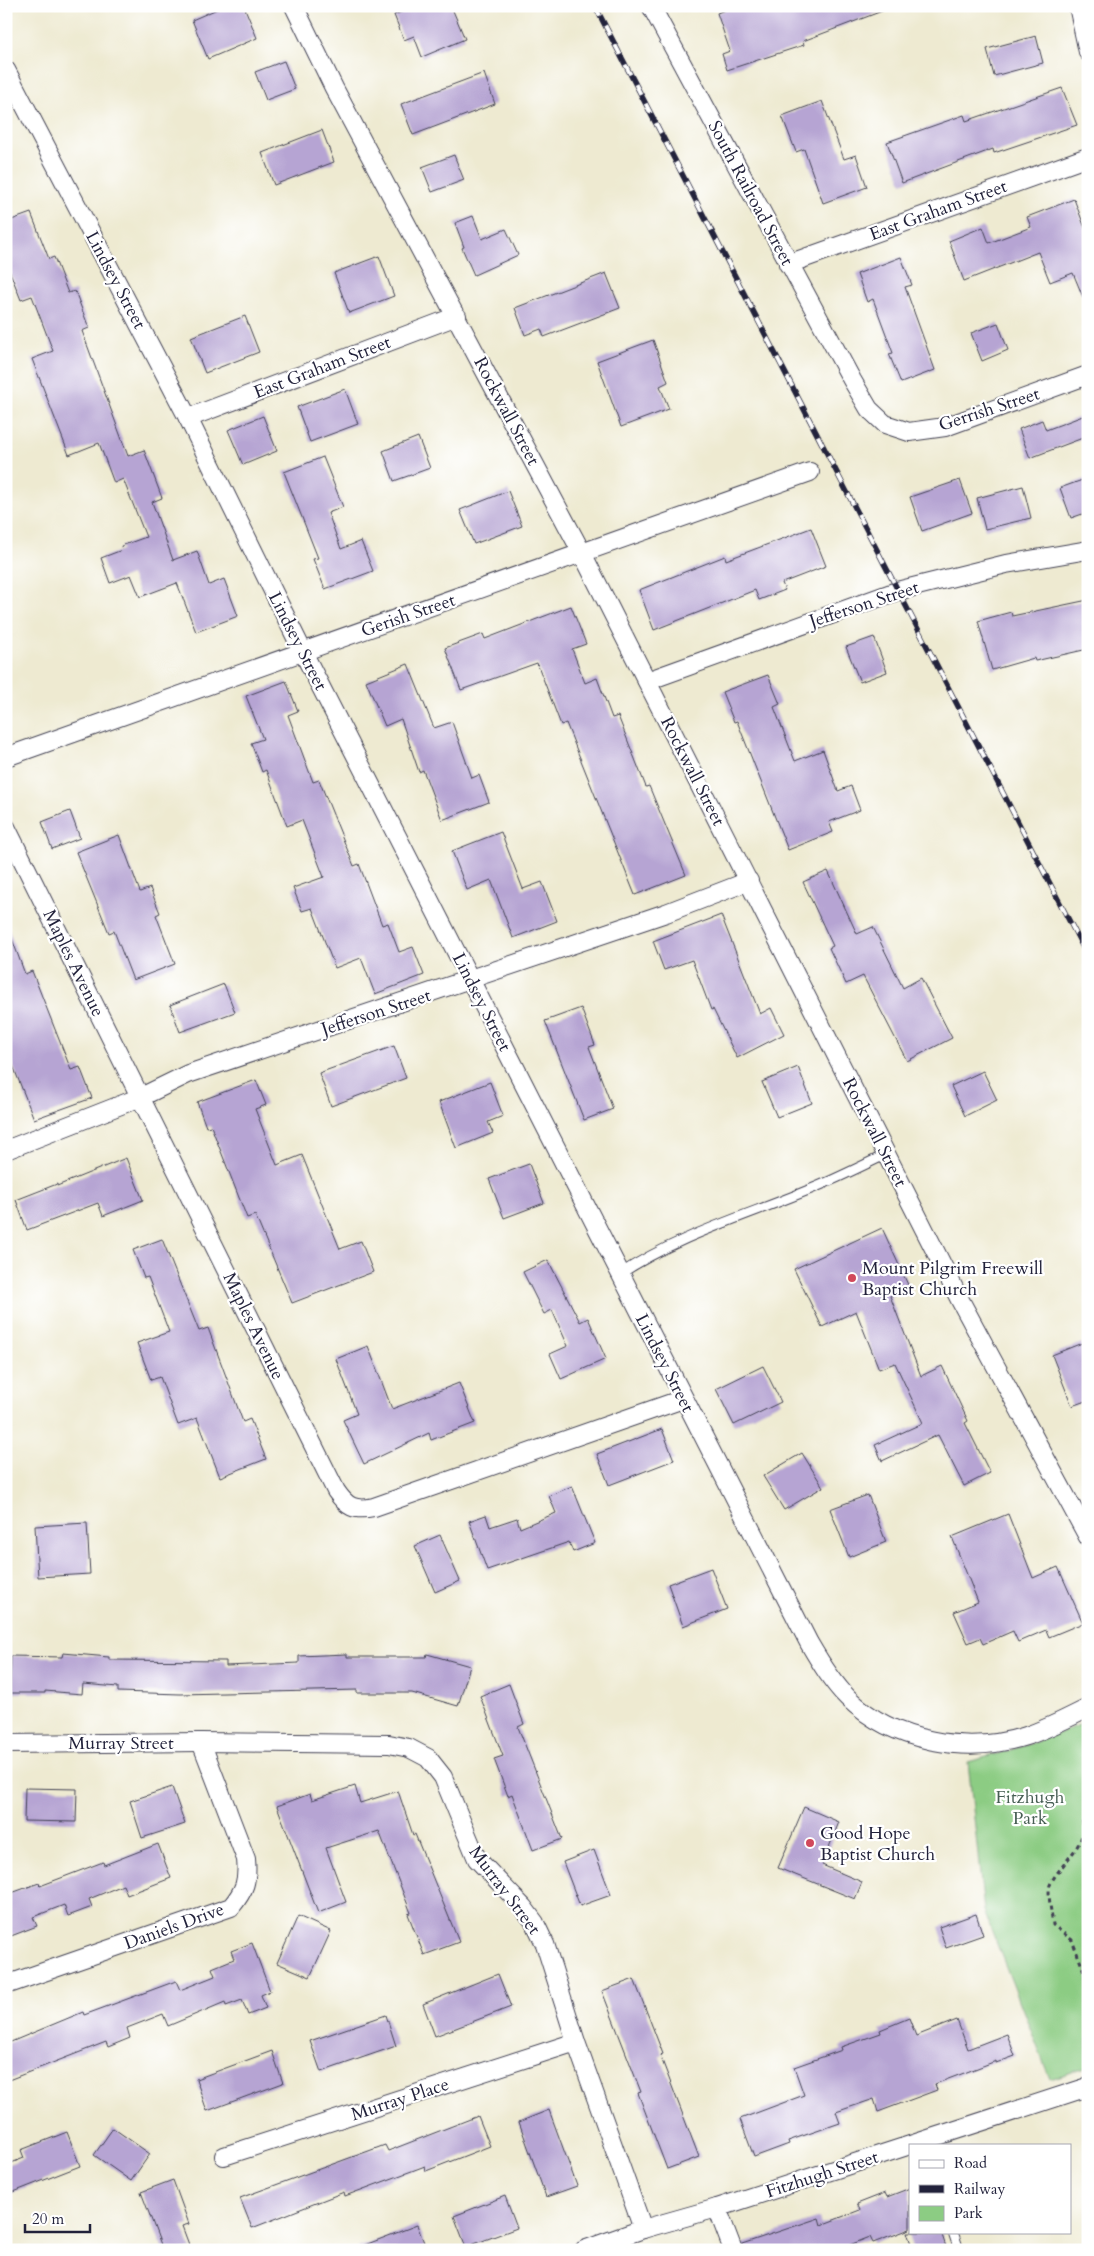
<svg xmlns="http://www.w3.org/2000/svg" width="1094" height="2256" font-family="Cardo,serif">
<rect width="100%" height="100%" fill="#fff"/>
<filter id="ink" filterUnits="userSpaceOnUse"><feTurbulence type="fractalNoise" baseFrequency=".02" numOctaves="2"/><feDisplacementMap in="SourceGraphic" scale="10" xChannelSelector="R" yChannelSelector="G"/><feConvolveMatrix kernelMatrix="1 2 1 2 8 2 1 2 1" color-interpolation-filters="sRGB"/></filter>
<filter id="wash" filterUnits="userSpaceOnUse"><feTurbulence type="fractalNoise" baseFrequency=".0096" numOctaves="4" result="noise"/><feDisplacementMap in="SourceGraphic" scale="20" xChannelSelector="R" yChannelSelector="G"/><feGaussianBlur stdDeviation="1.12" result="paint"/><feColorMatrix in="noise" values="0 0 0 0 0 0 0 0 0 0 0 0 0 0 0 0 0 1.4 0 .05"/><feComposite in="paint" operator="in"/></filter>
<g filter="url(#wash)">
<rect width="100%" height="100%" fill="#eeead1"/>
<path fill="#8ccc83" stroke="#57775f" d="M1088,1721V2067L1050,2079L984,1911L968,1762C1009,1751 1049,1739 1088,1721Z"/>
<g id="blocks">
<g fill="#b6a4d3">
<path d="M224,6H244L257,38L208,59L192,20Z"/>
<path d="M416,6H451L465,39L422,57L414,36L404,40L394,15Z"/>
<path d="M735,6H890V8L803,41L804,45L727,70L722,54L730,51L717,13Z"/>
<path d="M1036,36L1043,63L994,76L987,49Z"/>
<path d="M284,61L295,89L266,100L255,72Z"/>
<path d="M484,73L495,104L413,135L401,104Z"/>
<path d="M1062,88L1077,125L994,153L993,149L902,183L887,142L964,115L966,121Z"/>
<path d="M822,101L844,159L856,155L867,187L823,203L804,149L796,152L782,116Z"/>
<path d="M322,130L334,162L274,185L262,153Z"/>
<path d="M454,155L464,180L432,192L422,167Z"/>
<path d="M1074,199L1088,236V309L1073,273L1050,282L1038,252L964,281L949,241L983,227L989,243L1031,227L1027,217Z"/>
<path d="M31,213L49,259L54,257L68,293L75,291L89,328L82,331L128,456L144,450L162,498L152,502L173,560L197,551L209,585L224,579L238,616L196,632L177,583L140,597L131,575L110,583L101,558L122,550L121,546L146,537L123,479L114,483L99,443L69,455L32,359L53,351L32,296L21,300L6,262V222Z"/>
<path d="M473,216L482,239L506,229L518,255L474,275L462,248L464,247L455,223Z"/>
<path d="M379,256L394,296L349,313L334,273Z"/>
<path d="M901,257L912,285L905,287L935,370L901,383L889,354L893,353L873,299L867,302L857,274Z"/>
<path d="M606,273L620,308L544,337L541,329L525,335L515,308Z"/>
<path d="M245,316L259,352L205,373L191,337Z"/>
<path d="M998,323L1008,350L982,361L971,333Z"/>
<path d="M653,340L668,382L660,386L669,409L621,427L597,361Z"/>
<path d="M345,389L358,424L310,442L297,407Z"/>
<path d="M1088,414V436L1030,458L1019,429L1042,420L1046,430Z"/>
<path d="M263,416L277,451L243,465L228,430Z"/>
<path d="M418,437L430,468L394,481L383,451Z"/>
<path d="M323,457L343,507L328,513L341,549L361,541L373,571L325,589L313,559L318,558L284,472Z"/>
<path d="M1088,478V512L1071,518L1060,488Z"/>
<path d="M960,480L972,513L922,531L910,497Z"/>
<path d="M1023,486L1031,518L985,529L977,498Z"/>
<path d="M508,491L522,526L474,544L460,510Z"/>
<path d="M811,528L826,566L782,583L785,590L759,600L755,590L654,630L639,590L725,556L726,560Z"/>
<path d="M1088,600V649L1035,661L1034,658L992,670L978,621L1011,612L1012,616Z"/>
<path d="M571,606L586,644L572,649L585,683L597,678L612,718L618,716L646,787L649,786L686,875L635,895L566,723L561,725L537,663L461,690L445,648L483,634L485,639Z"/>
<path d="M874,637L887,672L860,682L846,647Z"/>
<path d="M408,664L434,728L452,722L472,778L479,775L489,802L442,820L423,770L419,772L401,719L385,726L366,681Z"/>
<path d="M768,675L780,704L774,707L795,761L823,750L838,791L851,786L860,810L829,822L833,832L788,850L737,721L734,722L722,692Z"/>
<path d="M286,681L298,711L288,715L313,782L319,780L354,866L359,864L382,925L388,923L399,952L413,947L424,975L375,994L361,958L335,968L312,908L302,911L293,888L324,877L302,820L287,826L266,770L262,772L251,743L263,739L246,696Z"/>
<path d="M70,811L80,838L52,849L42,822Z"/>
<path d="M501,832L523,889L542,882L557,921L513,938L491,880L467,890L452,851Z"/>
<path d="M119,835L140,892L150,888L160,913L156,915L175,964L133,980L114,931L109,933L76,852Z"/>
<path d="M828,871L857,934L873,927L903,988L921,978L952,1038L907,1061L863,976L846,984L829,948L833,946L803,882Z"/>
<path d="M721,915L760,1014L771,1008L784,1034L737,1058L713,1009L711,1010L692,960L664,970L653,941Z"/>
<path d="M8,928L25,974L32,971L71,1070L80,1067L92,1098L34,1119L6,1048Z"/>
<path d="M224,984L235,1012L180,1032L170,1005Z"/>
<path d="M581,1008L595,1045L589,1047L613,1109L584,1120L545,1021Z"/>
<path d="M394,1046L406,1078L331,1106L319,1073Z"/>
<path d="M798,1067L812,1103L777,1117L762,1082Z"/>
<path d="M983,1071L997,1100L965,1116L951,1086Z"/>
<path d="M256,1080L266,1105L255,1109L277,1165L302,1155L340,1249L361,1241L373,1272L292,1303L255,1215L247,1218L211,1126L206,1127L197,1102Z"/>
<path d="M490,1082L503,1116L488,1122L493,1133L456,1148L439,1102Z"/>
<path d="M126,1158L143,1200L103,1216L98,1203L27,1230L16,1200L57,1184V1186Z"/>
<path d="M529,1164L544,1203L504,1218L489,1179Z"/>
<path d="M882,1228L909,1287L890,1296L921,1376L942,1366L968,1421L965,1423L990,1473L964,1486L938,1435L882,1461L875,1445L923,1423L895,1363L879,1369L856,1311L822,1327L794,1269Z"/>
<path d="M162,1239L199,1331L208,1328L243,1422L250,1419L266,1459L220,1477L197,1418L178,1425L160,1377L151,1380L137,1343L169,1332L148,1277L144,1278L133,1250Z"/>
<path d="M548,1260L580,1322L588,1318L606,1359L561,1379L550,1354L568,1346L552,1310L544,1314L523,1272Z"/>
<path d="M1082,1343L1088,1358V1400L1072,1406L1052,1355Z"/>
<path d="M368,1346L392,1409L459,1383L475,1423L431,1440L429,1433L364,1464L343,1420L357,1414L336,1359Z"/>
<path d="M763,1366L781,1402L734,1425L716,1389Z"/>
<path d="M662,1429L674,1460L609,1485L597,1454Z"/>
<path d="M802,1453L823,1487L784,1510L763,1476Z"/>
<path d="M572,1486L595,1543L573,1552L569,1542L487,1570L469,1521L486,1515L490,1527L517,1518L520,1528L556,1513L549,1496Z"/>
<path d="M868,1495L886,1542L849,1557L830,1509Z"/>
<path d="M1008,1514L1033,1578L1058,1567L1083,1623L1049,1637L1046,1630L1018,1642L1013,1631L983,1644L980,1638L968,1643L954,1612L978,1602L952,1537Z"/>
<path d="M87,1523L90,1574L38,1577L35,1526Z"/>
<path d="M440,1535L460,1581L435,1592L415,1546Z"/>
<path d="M711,1568L727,1609L683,1626L668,1584Z"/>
<path d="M63,1653L109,1657V1660L226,1661V1666L299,1663V1656L347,1654V1657H426L427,1654L470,1666L458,1706L412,1693H357V1690L180,1694L118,1692V1687L83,1684L82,1694L45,1691V1693H10L11,1656L62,1657Z"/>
<path d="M509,1684L524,1724L518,1727L562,1839L533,1850L512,1794L508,1796L494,1759L503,1756L480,1696Z"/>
<path d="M355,1786L360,1803L398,1791L413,1835L415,1834L459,1942L424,1955L408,1914L411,1913L379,1831L326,1848L346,1902L318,1913L277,1806L310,1794L312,1800Z"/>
<path d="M172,1787L185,1824L142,1838L130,1801Z"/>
<path d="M25,1788L77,1789L76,1822L24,1821Z"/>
<path d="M804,1807L839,1822L822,1865L862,1882L855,1899L778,1868Z"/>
<path d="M158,1844L171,1878L127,1895L123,1885L89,1899L92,1907L68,1916L64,1905L33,1917L37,1926L11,1936L6,1925V1895L39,1883L40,1886L103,1862L104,1865Z"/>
<path d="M594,1850L611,1895L580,1906L563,1862Z"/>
<path d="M976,1914L983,1935L946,1948L939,1927Z"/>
<path d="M298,1916L331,1931L310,1977L277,1963Z"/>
<path d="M252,1943L270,1991L261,1995L266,2008L248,2015L242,2000L226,2006L225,2002L168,2026L163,2014L127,2028L130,2038L108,2047L106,2042L6,2081V2044L83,2012L84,2015L176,1981L180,1990L215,1976L212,1968L234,1959L231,1951Z"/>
<path d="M498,1974L511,2007L435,2036L423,2004Z"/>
<path d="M634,1979L663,2054L660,2055L699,2157L667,2169L638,2093L641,2092L602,1991Z"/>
<path d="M386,2015L396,2046L321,2072L310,2041Z"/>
<path d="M909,2018L916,2036L957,2020L968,2049L1007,2034L1015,2056L996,2063V2061L935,2084L937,2090L878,2112L874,2099L836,2112L840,2123L788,2141L789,2144L754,2157L740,2119L804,2095L794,2067L842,2050L841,2047L881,2033L880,2030Z"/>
<path d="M272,2051L283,2083L207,2111L196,2079Z"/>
<path d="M549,2110L577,2186L546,2197L519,2122Z"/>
<path d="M478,2116L490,2146L426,2171L425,2166L345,2196L344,2192L252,2228L240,2198L385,2145L388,2151Z"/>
<path d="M113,2128L150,2154L131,2181L94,2155Z"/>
<path d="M67,2132L80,2166L6,2195V2165L24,2158L21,2150Z"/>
<path d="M173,2180L189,2224L182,2226L191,2250H163L141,2192Z"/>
<path d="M910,2188V2229L873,2243L870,2237L837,2250H743L742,2244L819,2218L821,2225L860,2210L857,2204L885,2193L887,2197Z"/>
<path d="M505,2196L517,2228L466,2247L454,2216Z"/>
<path d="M417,2225L427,2250H358L357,2248Z"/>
<path d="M907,2232H941L947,2250H913Z"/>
</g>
</g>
</g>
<g filter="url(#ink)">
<use href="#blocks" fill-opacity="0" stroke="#414052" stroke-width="1"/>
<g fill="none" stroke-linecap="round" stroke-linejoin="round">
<g stroke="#414052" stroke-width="11">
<g id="lane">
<path d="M620,1274C685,1231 761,1212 832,1180C850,1172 868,1163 887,1154"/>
<path d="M953,2232L959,2250"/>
</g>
</g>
<g stroke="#414052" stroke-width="20">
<g id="street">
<path d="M294,6L334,88L582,553L960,1300L1088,1537"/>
<path d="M651,6L852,380L869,409L885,424L909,432L945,427L1088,375"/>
<path d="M1078,6L1088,52"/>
<path d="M6,70L188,418L303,652L809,1643C820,1662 832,1682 848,1698C893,1742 967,1755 1026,1736C1047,1729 1068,1718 1088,1708"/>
<path d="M788,264L1088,157"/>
<path d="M188,418L457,316"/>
<path d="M647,681L897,591L1006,564L1088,550"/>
<path d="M6,757L810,472"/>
<path d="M6,827L336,1491C347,1507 354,1511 374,1507L683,1399"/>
<path d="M6,1150L141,1097L188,1074L666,913L749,881"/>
<path d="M6,1744L201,1742L389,1744L409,1748L428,1758L443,1777L477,1859L523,1907L535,1923L545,1944L576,2042L643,2229"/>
<path d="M6,1985L231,1907C245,1890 248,1881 246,1859L201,1742"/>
<path d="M224,2156L576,2042"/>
<path d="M717,2208L733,2250"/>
<path d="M584,2250L643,2229L717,2208L1088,2087"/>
</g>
</g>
<g stroke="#414052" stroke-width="3" stroke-dasharray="4 4" stroke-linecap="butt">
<path d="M1088,1817L1082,1819C1090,1844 1059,1864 1050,1885C1047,1892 1052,1916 1053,1925L1072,1940L1087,1979L1088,1985"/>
<path d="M1088,1993L1086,2011L1088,2017"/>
</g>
<use href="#lane" stroke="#fff" stroke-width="9"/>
<use href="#street" stroke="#fff" stroke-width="18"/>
<g stroke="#22223b" stroke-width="5.5">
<path id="rail" d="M595,6L1088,957"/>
</g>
<use href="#rail" stroke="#fff" stroke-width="4" stroke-dasharray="11" stroke-linecap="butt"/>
</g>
</g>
<g fill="#d1495b" stroke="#fff" stroke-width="2">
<circle cx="852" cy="1278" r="5"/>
<circle cx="810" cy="1843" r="5"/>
</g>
<g text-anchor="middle" stroke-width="4.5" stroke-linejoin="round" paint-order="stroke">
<g font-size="18" fill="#22223b" stroke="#fff">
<text transform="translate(751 193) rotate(62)" y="6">South Railroad Street</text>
<text transform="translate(938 210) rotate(-20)" y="6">East Graham Street</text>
<text transform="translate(116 280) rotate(62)" y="6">Lindsey Street</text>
<text transform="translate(322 367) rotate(-21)" y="6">East Graham Street</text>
<text transform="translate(989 409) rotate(-18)" y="6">Gerrish Street</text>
<text transform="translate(507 411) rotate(62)" y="6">Rockwall Street</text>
<text transform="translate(864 604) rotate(-18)" y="6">Jefferson Street</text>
<text transform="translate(408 615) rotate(-19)" y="6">Gerish Street</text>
<text transform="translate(298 641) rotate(63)" y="6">Lindsey Street</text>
<text transform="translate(693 771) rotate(63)" y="6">Rockwall Street</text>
<text transform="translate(74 963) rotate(64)" y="6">Maples Avenue</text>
<text transform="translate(482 1002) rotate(63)" y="6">Lindsey Street</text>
<text transform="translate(376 1012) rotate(-18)" y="6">Jefferson Street</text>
<text transform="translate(875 1132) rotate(63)" y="6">Rockwall Street</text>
<text transform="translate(254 1326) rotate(64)" y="6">Maples Avenue</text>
<text transform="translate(665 1363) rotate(63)" y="6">Lindsey Street</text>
<text x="121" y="1749">Murray Street</text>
<text transform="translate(505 1890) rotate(53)" y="6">Murray Street</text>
<text transform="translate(174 1926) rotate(-20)" y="6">Daniels Drive</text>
<text transform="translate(400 2099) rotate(-18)" y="6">Murray Place</text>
<text transform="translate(822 2174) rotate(-18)" y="6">Fitzhugh Street</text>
</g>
<g font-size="18" fill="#22223b" stroke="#fff" text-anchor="start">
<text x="862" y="1274">Mount Pilgrim Freewill<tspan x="862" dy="21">Baptist Church</tspan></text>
<text x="820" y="1839">Good Hope<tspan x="820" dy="21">Baptist Church</tspan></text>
</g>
<g font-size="18" fill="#475e54" stroke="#fff">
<text x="1030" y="1803">Fitzhugh<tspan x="1030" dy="21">Park</tspan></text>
</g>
</g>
<rect width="1094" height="2256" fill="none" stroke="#fff" stroke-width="25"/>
<rect x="909" y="2144" width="162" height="90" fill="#ffffff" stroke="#a7a7b1"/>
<rect x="919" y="2160" width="25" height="8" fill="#ffffff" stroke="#a7a7b1"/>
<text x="954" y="2168" font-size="15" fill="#22223b">Road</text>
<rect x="919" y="2185" width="25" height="8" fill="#22223b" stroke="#a7a7b1"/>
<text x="954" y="2194" font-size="15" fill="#22223b">Railway</text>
<rect x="919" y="2206" width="25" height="15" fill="#8ccc83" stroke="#a7a7b1"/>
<text x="954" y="2218" font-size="15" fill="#22223b">Park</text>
<path d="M25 2224v8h65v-8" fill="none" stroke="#22223b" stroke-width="2.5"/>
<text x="32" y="2224" font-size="15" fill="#22223b" stroke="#ffffff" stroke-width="4" paint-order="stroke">20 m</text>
</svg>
